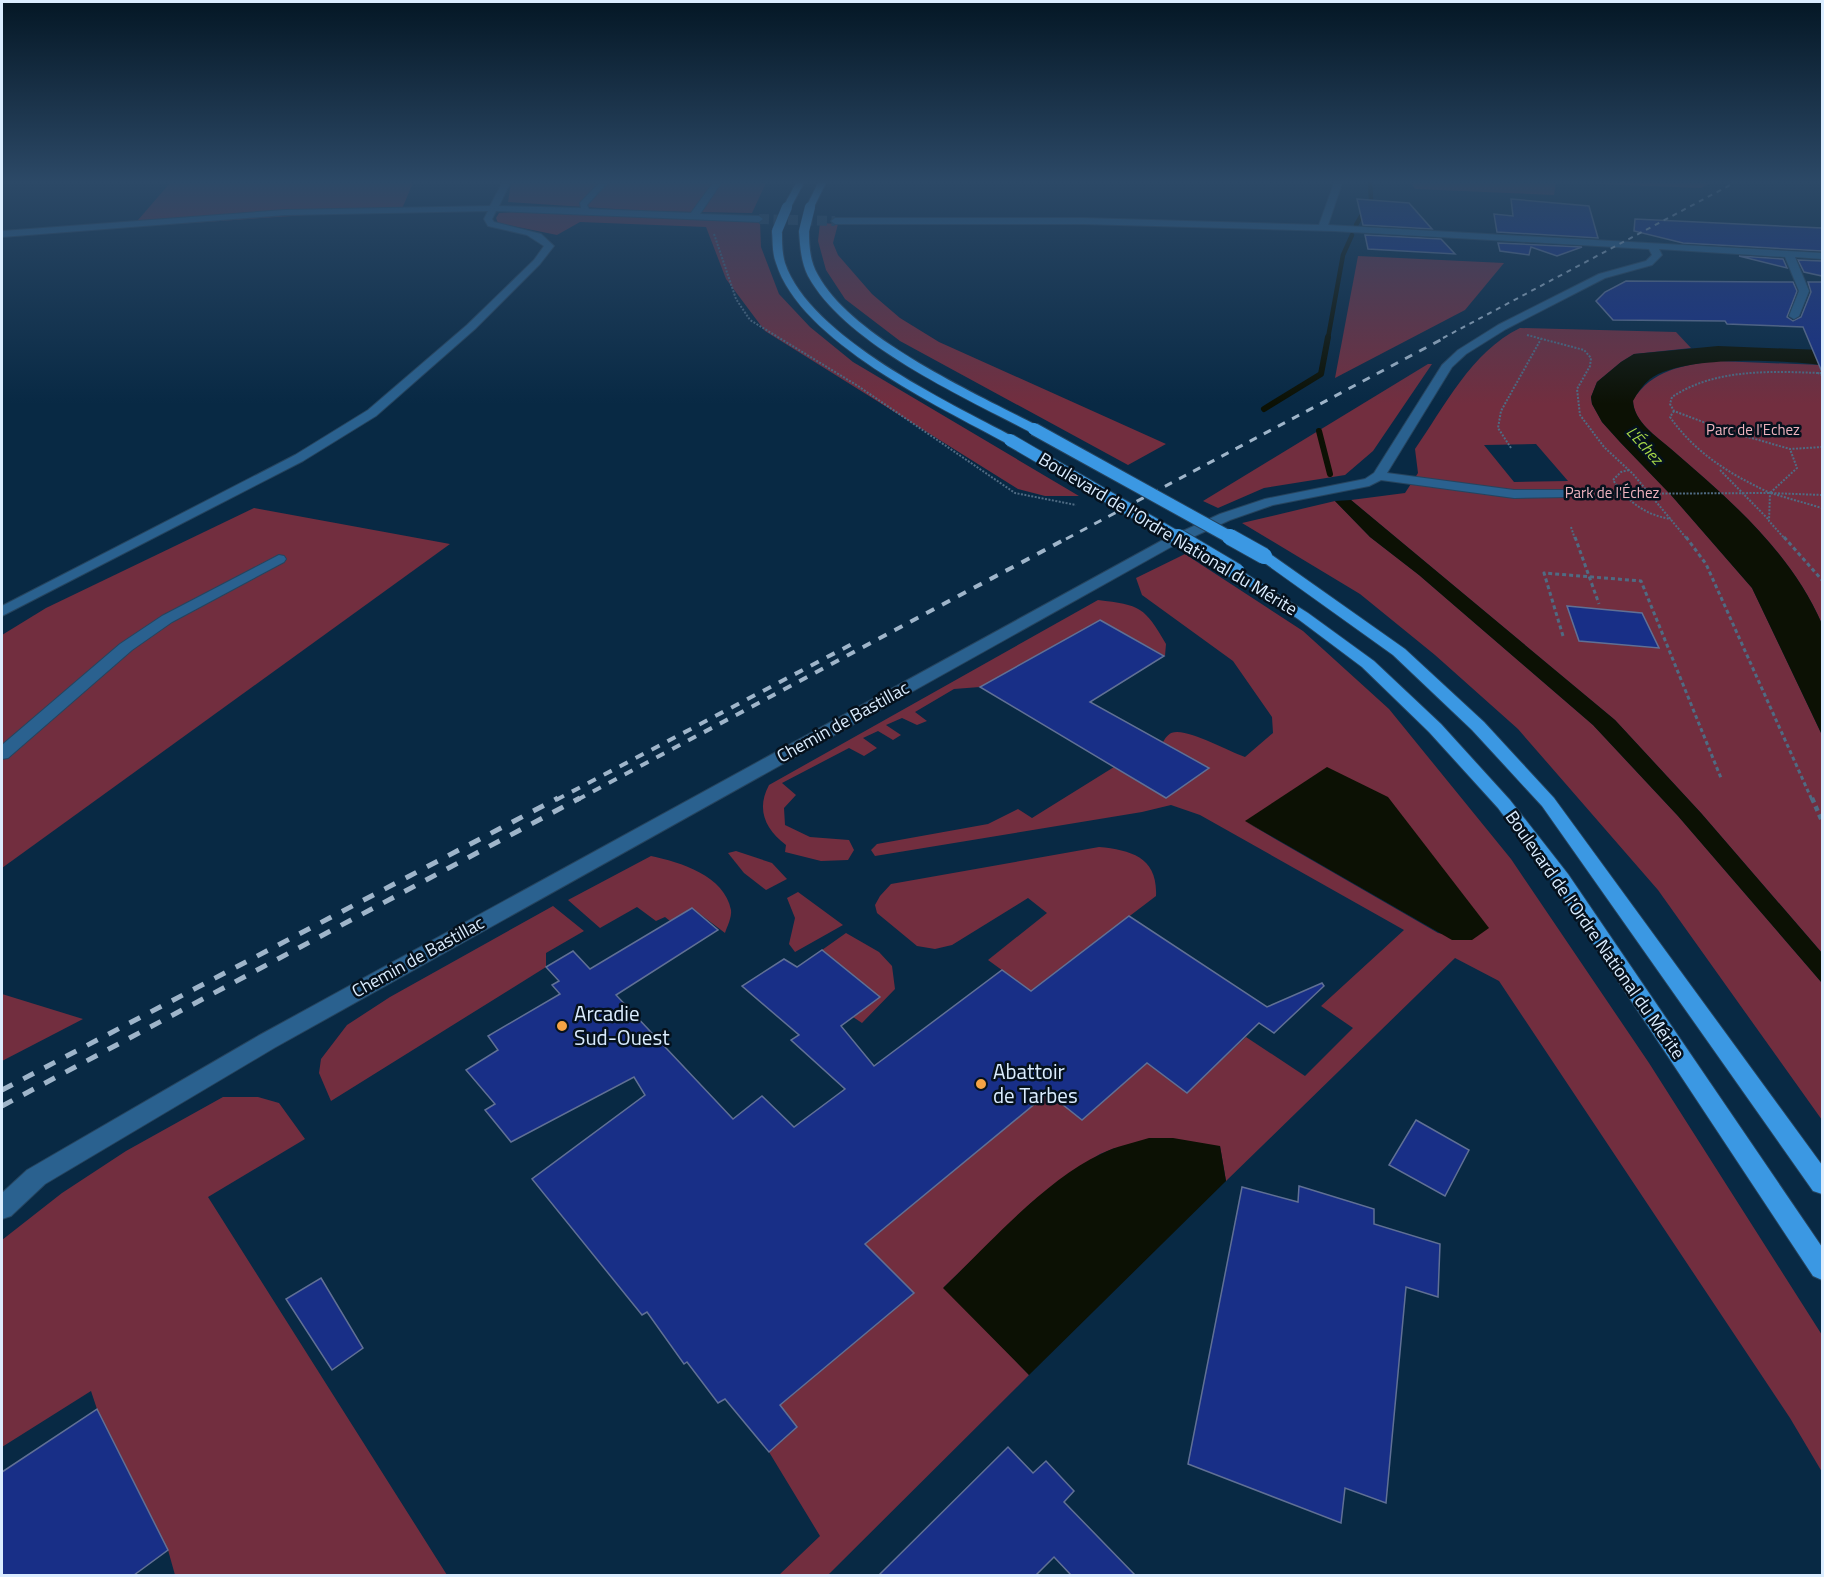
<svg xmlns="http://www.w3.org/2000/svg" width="1824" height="1577" font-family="'Titillium Web',sans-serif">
<rect width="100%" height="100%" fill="#082944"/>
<g fill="#722e3f" fill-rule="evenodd">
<path d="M170,183H413L401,211L306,215L132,227Z"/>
<path d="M511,183H766L752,213L646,211L508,202Z"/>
<path d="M1411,183H1556L1554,195L1415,189Z"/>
<path d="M1575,183H1710L1701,188Z"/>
<path d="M513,212L760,221L761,247L779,294L810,327L853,362L1079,496H1045L1018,489L765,331L726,279L706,227L580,222L557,235L498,223L496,218L499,213Z"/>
<path d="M820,223L838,224L833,243L838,255L872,294L900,318L939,342L1166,444L1128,465L900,341L845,299L826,270L818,241Z"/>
<path d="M1358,256L1504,263L1465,310L1335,378Z"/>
<path d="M1520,328L1676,332L1691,348L1634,354L1621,362L1597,382L1591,397L1592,404L1602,422L1620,442L1671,495L1752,588L1822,735V953L1701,813L1615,720L1351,500L1405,493L1418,473L1415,449C1445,406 1471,352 1520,328ZM1536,444L1568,481L1514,482L1484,445Z"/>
<path d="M1717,361L1822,365V624C1790,551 1730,500 1671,449C1656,436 1633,421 1633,400C1652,370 1683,365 1717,361Z"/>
<path d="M1428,364H1432L1373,451L1345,475L1264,488L1218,508L1203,501Z"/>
<path d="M1335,501L1370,537L1419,575L1593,725L1678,816L1822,983V1120L1658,890L1518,729L1435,655L1360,594L1242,523Z"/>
<path d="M254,508L450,544L2,868V635L46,608Z"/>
<path d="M1185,554L1303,631L1389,709L1511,859L1649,1063L1822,1335V1472L1790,1418L1499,981L1455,958L1226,1181L1220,1146L1115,1148L1100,1154L1070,1173L1031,1203L944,1287L1029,1375L828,1575H779L820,1536L769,1452L797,1427L780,1405L914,1293L865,1244L1048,1093L1147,1063L1187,1092L1246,1037L1305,1076L1353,1028L1321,1006L1404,930L1200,815L1171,805L1142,812L875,856L871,850L877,844L988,824L1018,809L1032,818L1114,767L1166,798L1209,768L1163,742C1166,737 1169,732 1177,732C1196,733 1226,750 1245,757L1273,733L1272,717L1233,661L1142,595L1136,578ZM1246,822L1472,940L1438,933Z"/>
<path d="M1098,600C1140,605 1145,607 1166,644L1165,656L1100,620L980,687L954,689L915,712L927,721L917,725L902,718L886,725L901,735L893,740L878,731L863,738L877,748L864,756L849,748L782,783L796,795L784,808L785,825L810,837L849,840L854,850L848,860L821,861L785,852L786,845C765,829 756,809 769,785Z"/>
<path d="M1099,847C1132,850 1158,858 1156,896L1031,991L988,960L1047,913L1028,898L952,945L935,949L917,946L877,913L875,905L880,896L891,884Z"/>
<path d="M736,851L772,863L787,879L766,890L744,873L728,853Z"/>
<path d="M651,856C680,862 725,876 731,910C732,917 727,927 725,933L692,908L670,921L665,917L656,921L637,907L600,928L568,900Z"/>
<path d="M798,892L843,925L795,952L789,944L795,918L787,898Z"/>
<path d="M553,906L584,931L546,953V967L331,1101L319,1073L321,1059L347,1025L390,997Z"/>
<path d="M846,933L879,952L892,966L895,989L862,1023L853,1017L880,997L822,950Z"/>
<path d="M2,994L83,1019L2,1061Z"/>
<path d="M223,1097H258L279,1103L305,1139L208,1197L447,1575H175L168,1550L97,1409L91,1391L2,1447V1240L62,1193L126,1151Z"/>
</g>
<g fill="#0c1104">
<path d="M1718,346L1822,350V365C1782,360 1683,355 1650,379C1643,385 1637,393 1633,401C1634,422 1656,436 1671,449C1730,500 1790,551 1822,624V735L1752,588L1671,495L1620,442L1602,422L1592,404L1591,397L1597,382L1621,362L1634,354Z"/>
<path d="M1351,500L1615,720L1701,813L1822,953V983L1678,816L1593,725L1419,575L1370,537L1335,501Z"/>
<path d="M1327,767L1388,797L1489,928L1472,940H1452L1245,821Z"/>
<path d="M1149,1138H1173L1220,1146L1226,1181L1029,1375L943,1288C987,1246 1046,1179 1101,1154C1116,1146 1133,1143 1149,1138Z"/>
</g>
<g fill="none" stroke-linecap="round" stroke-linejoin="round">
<g stroke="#0c1104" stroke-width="4.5">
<path d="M1370,183L1371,199"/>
<path d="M1356,225L1367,206"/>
<path d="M1328,338L1343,255L1352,235"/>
</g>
<g stroke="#0c1104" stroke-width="6">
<path d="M1264,409L1321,374L1328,337"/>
<path d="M1319,431L1330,474"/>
</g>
</g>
<g fill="#182f87" stroke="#607095" stroke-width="1.5">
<path d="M1357,199L1409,203L1432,229L1363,225Z"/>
<path d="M1511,199L1589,206L1598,238L1497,232L1494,214L1513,216Z"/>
<path d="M1635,219L1822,228V251L1683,243L1634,231Z"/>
<path d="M1365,235L1441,239L1455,254L1368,249Z"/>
<path d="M1498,243L1582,247L1557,256L1531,247L1529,255L1500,251Z"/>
<path d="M1739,256L1783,259L1787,268Z"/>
<path d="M1798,260L1822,261V276L1804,272Z"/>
<path d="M1626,281L1793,282L1797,291L1787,317L1793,321L1801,317L1811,292L1808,282H1822V372L1803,327L1727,324L1725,321L1613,320L1596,301L1605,292Z"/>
<path d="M1567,606L1642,613L1659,648L1579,641Z"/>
<path d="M1100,620L1164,656L1090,702L1209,768L1166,798L980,687Z"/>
<path d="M692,908L718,930L616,995L733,1119L762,1096L794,1127L845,1089L791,1040L799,1035L742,986L784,959L797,967L822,950L880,997L841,1026L874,1066L1002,970L1031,991L1129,916L1267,1007L1322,983L1324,986L1274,1033L1259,1023L1187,1093L1147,1063L1082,1120L1048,1093L865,1244L914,1293L780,1405L797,1427L769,1452L725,1399L718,1403L687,1362L684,1364L647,1312L642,1315L532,1179L645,1095L634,1077L511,1142L485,1110L495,1104L466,1070L498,1050L488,1036L560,994L552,985L559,981L546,967L573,951L590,969Z"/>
<path d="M1416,1120L1469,1150L1445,1196L1389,1165Z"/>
<path d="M1299,1186L1374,1209V1224L1440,1244L1438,1297L1406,1287L1386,1503L1345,1488L1341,1523L1188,1464L1242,1187L1298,1202Z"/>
<path d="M321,1278L363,1348L332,1370L286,1299Z"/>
<path d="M97,1409L168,1550L134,1575H2V1472Z"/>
<path d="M1008,1447L1033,1473L1046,1461L1074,1491L1064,1502L1135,1575H1071L1054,1557L1036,1575H879Z"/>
</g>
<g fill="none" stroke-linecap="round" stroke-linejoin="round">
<path stroke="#284660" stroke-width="10" stroke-dasharray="10 4.5" stroke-linecap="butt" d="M759,219L835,221"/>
<g stroke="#26445e" stroke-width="2">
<g id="minor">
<path d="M502,183H510L499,206L581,208L580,203L599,183H607L587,205L589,209L691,213L713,183H721L700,214L759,216L763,219L759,222L496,211L492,219L494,222L541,234L554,246L540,264L475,329L376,416L303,461L2,616V606L295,455L368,410L467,325L534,260L544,246L527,235L488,226L484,219L488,211L285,215L2,237V231L285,210L490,206Z"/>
<path d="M1334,183H1342L1328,225L1822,253V259L1795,257L1809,291L1799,316L1794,319L1789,316L1799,291L1785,257L1659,249L1662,255L1652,265L1605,278L1506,329L1466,354L1452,367L1387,473L1514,490H1563L1570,494L1568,497L1514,498L1381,480L1369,486L1273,505L1230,520L1171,547L274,1048L45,1184L11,1216L2,1219V1193L27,1170L258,1036L1161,541L1220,514L1265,499L1365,479L1374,473L1442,365L1458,350L1498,325L1599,274L1646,261L1652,255L1649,249L1334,231L1083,224H835L831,221L835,218H1083L1319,225Z"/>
<path d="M279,555L284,556L286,559L284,562L172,622L132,650L8,758L2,759V745L120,644L162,616Z"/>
</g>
</g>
<g stroke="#26445e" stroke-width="2">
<g id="major">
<path d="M796,183H804L790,209H784L783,207Z"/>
<path d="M818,183H826L813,209H807L806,207Z"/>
<path d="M777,228L782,231C782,242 782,253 785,263C810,337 948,402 1014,437L1016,440L1014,443H1006C938,406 800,341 776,263C772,253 773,242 772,231Z"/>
<path d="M804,228L809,231C809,246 810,262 818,275C852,338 975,393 1038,426V432H1030C962,396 845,344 808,276C801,262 800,246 799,231Z"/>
<path d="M1264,552L1269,553L1405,649L1484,722L1554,798L1822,1165V1194L1813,1191L1542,806L1472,730L1393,655L1259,559L1257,556L1259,553Z"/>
<path d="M1237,568L1308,613L1374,661L1441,724L1510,800L1568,874L1822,1247V1280L1813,1276L1554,884L1498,808L1429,732L1362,667L1298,619L1232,575L1230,572Z"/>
</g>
</g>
<g stroke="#4f6b83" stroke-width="2" stroke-dasharray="2 1.5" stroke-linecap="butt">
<path d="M714,234L736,299L750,320L858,386L1015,493L1076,505"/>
<path d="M1527,335L1584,350L1591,358L1590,366L1577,389L1580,415L1604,447L1633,474L1687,539"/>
<path d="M1818,373C1769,371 1714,369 1672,397L1670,404L1674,411L1727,431L1790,449L1822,447"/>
<path d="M1822,373H1818L1822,375"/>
<path d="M1674,411L1670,417C1696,454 1730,474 1770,493L1769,521L1785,539"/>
<path d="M1511,448L1498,428L1501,411L1541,339"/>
<path d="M1629,470L1621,472L1613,480C1628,502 1645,515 1671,519"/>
<path d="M1720,470L1769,520"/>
<path d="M1585,494L1770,493L1797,468L1790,449"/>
<path d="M1822,495L1770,493L1822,508"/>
<path d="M1571,527L1575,539"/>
</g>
<g stroke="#4f6b83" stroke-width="3" stroke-dasharray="4 3" stroke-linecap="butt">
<path d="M1575,537L1599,604"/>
<path d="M1686,537L1706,564L1812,800"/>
<path d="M1784,537L1822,580"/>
<path d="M1563,636L1544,573L1641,581L1721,778"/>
</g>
<path stroke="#4f6b83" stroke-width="4.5" stroke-dasharray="5 4" stroke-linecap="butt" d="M1812,798L1822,821"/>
<use href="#minor" fill="#2a618f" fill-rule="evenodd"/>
<use href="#major" fill="#3b98e3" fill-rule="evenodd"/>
<path stroke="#9fb5ca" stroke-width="2" stroke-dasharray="5 5" stroke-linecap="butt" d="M1443,338L1734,183"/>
<path stroke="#9fb5ca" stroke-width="3" stroke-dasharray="8 8" stroke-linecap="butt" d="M1066,539L1446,337"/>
<g stroke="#9fb5ca" stroke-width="4" stroke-dasharray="9 9" stroke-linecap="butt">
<path d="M556,800L852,644"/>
<path d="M577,800L1069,537"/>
</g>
<g stroke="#9fb5ca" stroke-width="5" stroke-dasharray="12 12" stroke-linecap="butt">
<path d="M2,1090L558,798"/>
<path d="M2,1106L580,798"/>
</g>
<g stroke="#26445e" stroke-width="11" stroke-linecap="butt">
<g id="major-bridge-far2">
<path d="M777,231L787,207"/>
<path d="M804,231L810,207"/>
</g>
</g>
<g stroke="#26445e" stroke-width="14" stroke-linecap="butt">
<g id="major-bridge-far1">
<path d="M1034,429L1233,539"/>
<path d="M1010,440L1180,539"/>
</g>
</g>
<g stroke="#26445e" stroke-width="18" stroke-linecap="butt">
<g id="major-bridge">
<path d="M1178,537L1237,572"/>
<path d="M1230,537L1264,556"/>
</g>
</g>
<use href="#major-bridge-far2" stroke="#3b98e3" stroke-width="10"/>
<use href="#major-bridge-far1" stroke="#3b98e3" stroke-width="12"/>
<use href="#major-bridge" stroke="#3b98e3" stroke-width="16"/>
</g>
<linearGradient id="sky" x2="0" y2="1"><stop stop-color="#041725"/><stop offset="0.45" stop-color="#2c4967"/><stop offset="1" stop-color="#2c4967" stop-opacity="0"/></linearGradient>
<rect width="1824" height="404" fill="url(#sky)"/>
<g fill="#f4a345" stroke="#05111d" stroke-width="2">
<circle cx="562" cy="1026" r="6"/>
<circle cx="981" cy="1084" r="6"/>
</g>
<g text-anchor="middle" stroke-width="5" stroke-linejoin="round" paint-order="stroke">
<g font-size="15" fill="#efb3be" stroke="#05111d">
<text x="1753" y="435">Parc de l'Echez</text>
<text x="1612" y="498">Park de l'Échez</text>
</g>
<g font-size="16" font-style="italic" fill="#a6d847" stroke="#05111d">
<text transform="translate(1645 445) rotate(48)" y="6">L'Échez</text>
</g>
<g font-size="18" fill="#dbedff" stroke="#05111d">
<text transform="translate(1168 534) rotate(31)" y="6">Boulevard de l'Ordre National du Mérite</text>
<text transform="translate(843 722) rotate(-29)" y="6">Chemin de Bastillac</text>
<text transform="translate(1595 935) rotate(55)" y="6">Boulevard de l'Ordre National du Mérite</text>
<text transform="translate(418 957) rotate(-29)" y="6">Chemin de Bastillac</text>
</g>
<g font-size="21" fill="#dbedff" stroke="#05111d" text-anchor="start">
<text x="574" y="1021">Arcadie<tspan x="574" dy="24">Sud-Ouest</tspan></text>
<text x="993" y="1079">Abattoir<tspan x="993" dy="24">de Tarbes</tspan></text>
</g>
</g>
<rect width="1824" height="1577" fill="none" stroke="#dbedff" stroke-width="6"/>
</svg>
